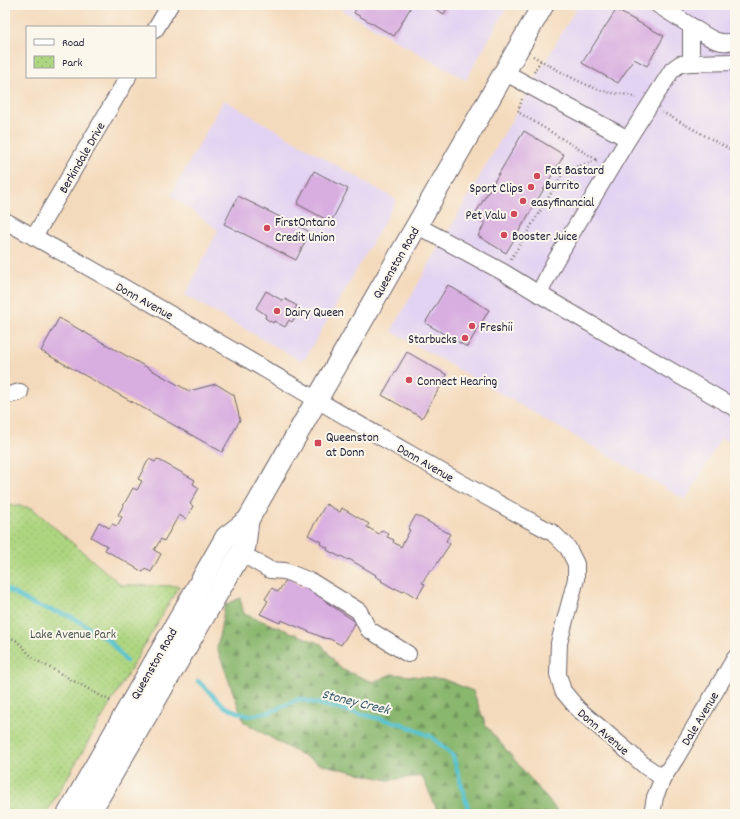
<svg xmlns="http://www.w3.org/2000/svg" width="740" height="819" font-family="Dekko,sans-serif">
<defs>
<pattern id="forest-firs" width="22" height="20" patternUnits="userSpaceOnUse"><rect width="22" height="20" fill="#8ab76e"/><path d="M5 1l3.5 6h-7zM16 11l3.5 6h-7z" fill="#70945c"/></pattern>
<pattern id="park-dots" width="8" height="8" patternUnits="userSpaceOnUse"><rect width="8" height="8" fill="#aed680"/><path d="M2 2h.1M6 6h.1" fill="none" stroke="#95b770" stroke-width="1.8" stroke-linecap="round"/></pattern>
</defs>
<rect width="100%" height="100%" fill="#fbf7ec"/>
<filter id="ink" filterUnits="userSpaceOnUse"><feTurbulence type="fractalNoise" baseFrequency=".025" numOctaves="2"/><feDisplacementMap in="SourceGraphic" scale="8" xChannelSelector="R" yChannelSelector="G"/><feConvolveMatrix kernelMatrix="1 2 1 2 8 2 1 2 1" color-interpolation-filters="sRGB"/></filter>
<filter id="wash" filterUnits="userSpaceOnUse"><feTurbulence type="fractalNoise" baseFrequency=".012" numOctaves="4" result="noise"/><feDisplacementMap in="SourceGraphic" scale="16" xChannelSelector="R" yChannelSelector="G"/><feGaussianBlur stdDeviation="0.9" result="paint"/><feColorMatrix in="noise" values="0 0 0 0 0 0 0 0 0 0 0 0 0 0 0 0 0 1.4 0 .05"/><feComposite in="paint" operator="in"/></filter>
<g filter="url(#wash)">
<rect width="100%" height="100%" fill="#f4dabc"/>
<g fill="#e3d3f2">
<path d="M333,5H508L466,80Z"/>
<path d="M578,5H735V446L721,438L686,500L391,331Z"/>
<path d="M224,100L397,200L305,359L299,360L185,295L218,230L171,195Z"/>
<path d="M121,807L161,814H117Z"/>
</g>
<path fill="url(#forest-firs)" stroke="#566c54" d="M240,598L244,614L321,644L341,669L373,682L392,674L443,679L473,691L486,726L560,814H439L422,776L388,780L320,764L287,747L244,722L217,648L225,605Z"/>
<path fill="url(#park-dots)" stroke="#687c5e" d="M5,504L32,508L121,585L179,586L46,814H5Z"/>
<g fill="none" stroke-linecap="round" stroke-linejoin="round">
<g stroke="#56c2d0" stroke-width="4.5">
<path d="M5,588L34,605L70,616L109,640L126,661"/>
<path d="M198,681L225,707L248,716L270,712L299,699L402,724L432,737L453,756L469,811L471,814"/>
</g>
</g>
<g id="blocks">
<g fill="#d8ade0">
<path d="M358,5H412L394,36L354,13Z"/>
<path d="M428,5H449L444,14Z"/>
<path d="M616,10L664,36L647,66L634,59L618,83L582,63Z"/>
<path d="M524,131L564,155L506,253L478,236L485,223L474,216Z"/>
<path d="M314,171L348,189L331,222L297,204Z"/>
<path d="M238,196L310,232L296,260L224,224Z"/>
<path d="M448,285L489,310L467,347L425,323Z"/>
<path d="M266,291L283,301L285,299L297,306L293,313L296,315L292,322L289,320L285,327L274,321L273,323L265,318L266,315L256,308Z"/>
<path d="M59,318L189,391L216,384L234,395L240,420L222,452L41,351Z"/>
<path d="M407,352L447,375L422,418L382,395Z"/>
<path d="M149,459L155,462L157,459L195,480L193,484L199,488L190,504L193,506L186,519L179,515L164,541L161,539L154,550L161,554L151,572L145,569L143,572L105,550L107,546L91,537L99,522L109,528L112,524L117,526L122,517L118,515L133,488L137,490L142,481L138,479Z"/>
<path d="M326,504L340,512L342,508L369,524L367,527L379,534L382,530L389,534L387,537L394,540L393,542L401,547L410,530L408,529L416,515L450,534L446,541L450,544L432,571L430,570L422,583L425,584L417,598L404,590L403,592L395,588V589L381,581L382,580L375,576L376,575L349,559L348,560L341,556L340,557L327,550L328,548L320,544L321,542L308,535Z"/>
<path d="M288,577L302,587L305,583L328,598L326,602L356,622L341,645L330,639L324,638L281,620L280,623L260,614L268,601L265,599L272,588L278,592Z"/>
</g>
</g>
</g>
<g filter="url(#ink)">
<use href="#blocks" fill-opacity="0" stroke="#6c6268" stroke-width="1"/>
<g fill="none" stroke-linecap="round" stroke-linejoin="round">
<g stroke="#6c6268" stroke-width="18">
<g id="minor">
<path d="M658,5L691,26V63"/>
<path d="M691,26C704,34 720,48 735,40"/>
<path d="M155,30L170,5"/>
<path d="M504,72L628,139L672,70L680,64L691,63L735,62"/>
<path d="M5,221C190,321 367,434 553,533L568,548L576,564V579L559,643L558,674L563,691L578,709L597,725L645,766L663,778L655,797L652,814"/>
<path d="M416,225L503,272L539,294L735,408"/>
<path d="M34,237L128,77"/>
<path d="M539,294L554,263L628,139"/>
<path d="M5,396L20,392"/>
<path d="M241,553L270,570L285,571L312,582L359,611L368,629L408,654"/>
<path d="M663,778L676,758L735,658"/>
</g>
</g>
<g stroke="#6c6268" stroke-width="23">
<g id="major">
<path d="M68,814L226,537L248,520L543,5"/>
<path d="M89,814L245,546L248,520"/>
</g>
</g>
<g stroke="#6c6268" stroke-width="2.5" stroke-dasharray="1 3" stroke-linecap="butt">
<path d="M533,56C554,68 577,82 600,90C612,95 625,92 636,98"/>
<path d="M534,72L541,60"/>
<path d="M522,99L518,112L597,160"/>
<path d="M662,112L735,152"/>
<path d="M511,259L565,170L598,160"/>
<path d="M5,635L17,641L34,659L112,702"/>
</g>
<use href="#minor" stroke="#fff" stroke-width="16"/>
<use href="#major" stroke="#fff" stroke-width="21"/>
</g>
</g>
<g fill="#d1495b" stroke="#fbf7ec" stroke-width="1.5">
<circle cx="537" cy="176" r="4"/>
<circle cx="531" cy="187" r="4"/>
<circle cx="523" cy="201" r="4"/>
<circle cx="514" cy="214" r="4"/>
<circle cx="267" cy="228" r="4"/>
<circle cx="504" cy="235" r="4"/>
<circle cx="277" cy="311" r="4"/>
<circle cx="472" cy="326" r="4"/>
<circle cx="465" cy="338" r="4"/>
<circle cx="409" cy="380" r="4"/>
<rect x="314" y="439" width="8" height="8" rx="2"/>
</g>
<g text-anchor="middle" stroke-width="4" stroke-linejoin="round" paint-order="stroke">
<g font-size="13" fill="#22223b" stroke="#fbf7ec">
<text transform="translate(81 157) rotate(-60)" y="5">Berkindale Drive</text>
<text transform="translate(395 262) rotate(-60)" y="5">Queenston Road</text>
<text transform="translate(145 300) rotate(29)" y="5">Donn Avenue</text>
<text transform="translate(426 462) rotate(30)" y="5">Donn Avenue</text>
<text transform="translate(153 663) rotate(-60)" y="5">Queenston Road</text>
<text transform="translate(699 718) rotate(-59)" y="5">Dale Avenue</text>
<text transform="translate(604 731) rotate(41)" y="5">Donn Avenue</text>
</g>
<g font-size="13" fill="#22223b" stroke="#fbf7ec" text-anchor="start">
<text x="545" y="174">Fat Bastard<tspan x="545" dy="15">Burrito</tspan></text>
<text x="523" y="192" text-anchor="end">Sport Clips</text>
<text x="531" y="206">easyfinancial</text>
<text x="506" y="219" text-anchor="end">Pet Valu</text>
<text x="275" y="226">FirstOntario<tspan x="275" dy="15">Credit Union</tspan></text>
<text x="512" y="240">Booster Juice</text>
<text x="285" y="316">Dairy Queen</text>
<text x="480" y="331">Freshii</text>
<text x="457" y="343" text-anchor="end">Starbucks</text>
<text x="417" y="385">Connect Hearing</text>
<text x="326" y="441">Queenston<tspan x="326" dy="15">at Donn</tspan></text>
</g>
<g font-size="13" fill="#4c5850" stroke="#fbf7ec">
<text x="73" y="638">Lake Avenue Park</text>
</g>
<g font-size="14" font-style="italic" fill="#345a6f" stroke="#fbf7ec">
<text transform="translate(356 701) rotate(14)" y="5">Stoney Creek</text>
</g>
</g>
<rect width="740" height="819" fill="none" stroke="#fbf7ec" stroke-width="20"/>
<rect x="26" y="26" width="130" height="52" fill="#fbf7ec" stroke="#a4a2a5"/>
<rect x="34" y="39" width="20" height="6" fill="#ffffff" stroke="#a4a2a5"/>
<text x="62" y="46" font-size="12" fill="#22223b">Road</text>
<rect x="34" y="56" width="20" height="12" fill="url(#park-dots)" stroke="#a4a2a5"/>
<text x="62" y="66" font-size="12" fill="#22223b">Park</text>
</svg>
